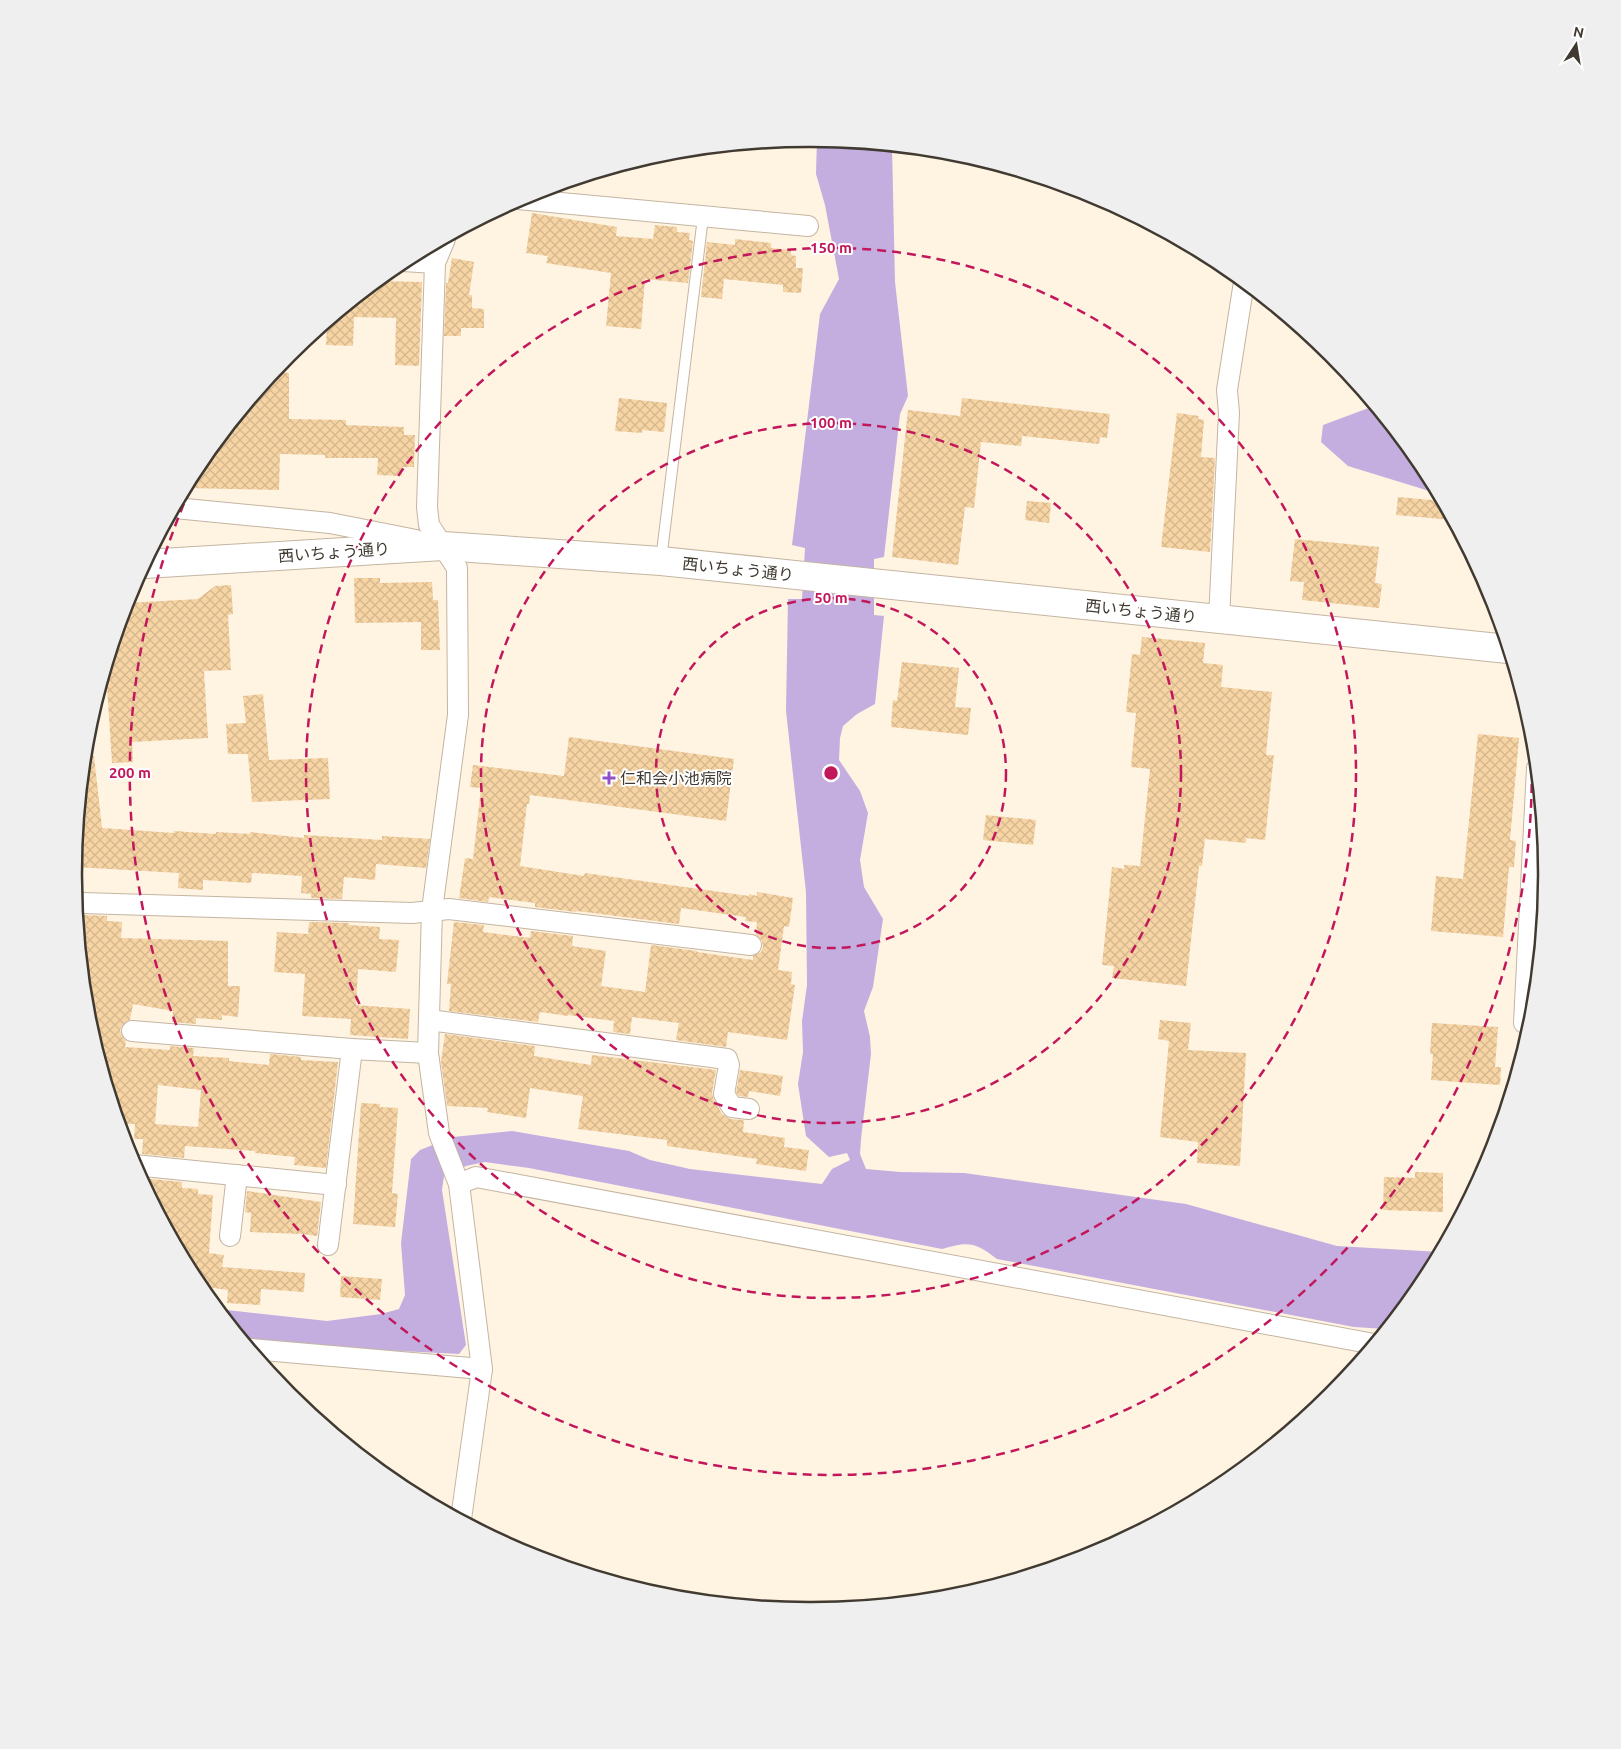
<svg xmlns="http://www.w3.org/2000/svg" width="1621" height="1749" font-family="Ubuntu,'Noto Sans JP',sans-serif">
<defs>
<pattern id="building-cross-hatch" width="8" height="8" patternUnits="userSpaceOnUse" patternTransform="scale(1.25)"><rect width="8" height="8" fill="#f7d4a4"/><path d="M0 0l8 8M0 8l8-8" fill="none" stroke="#d5b78e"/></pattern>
</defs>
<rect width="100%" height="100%" fill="#fff3e2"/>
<g fill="#c4aee0">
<path d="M817,138L892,146L895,282L908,396L900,414L884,557L874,559V615L884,616L875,704L857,714L843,726L840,738L839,760L860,791L868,813L860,860L864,887L883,919L873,987L864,1011L870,1037L871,1054L861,1139L860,1154L866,1169L900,1172L964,1173L1186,1204L1337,1246L1440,1252L1423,1284L1386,1329L1354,1327L997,1259C975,1242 969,1241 942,1249L529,1168L485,1162L466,1166L444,1176L442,1190L466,1345L459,1354L341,1348L242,1338L218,1309L327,1321L381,1314L399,1309L405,1295L401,1243L411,1159L420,1150L453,1137L512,1131L629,1151L650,1160L690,1169L822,1184L832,1169L850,1160L847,1153L829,1157L806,1136L798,1084L803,1052L802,1021L807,985L806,892L786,711L788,599H802L805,548L792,545L820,314L839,279L825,205L816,174Z"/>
<path d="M1374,406L1423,465L1439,494L1348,466L1321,442L1323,425Z"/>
</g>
<g fill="url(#building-cross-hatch)" fill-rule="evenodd">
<path d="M532,213L617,227L616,236L653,239L655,225L677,227V232L690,233L689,240L693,241L688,283L645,279L641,329L606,326L611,273L546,263L548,256L526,253Z"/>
<path d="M735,239L771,243V248L791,250V255L796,256V268H803L801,293L783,292V285L724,279L722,299L701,297L707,242L735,245Z"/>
<path d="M452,258L474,262L469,295H472V308L484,309V328H461V336H444L446,283H448Z"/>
<path d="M378,281L422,282L419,366L395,365L396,318L354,317L353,346L326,345L327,323Z"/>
<path d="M274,372L289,373V419L346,420V425L404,427V435H415L414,467H402V476L377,475L378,458H325V455L280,454L279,490L186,488L198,465Z"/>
<path d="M619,398L667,403L664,432L642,430V433L615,431Z"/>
<path d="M962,398L1110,414L1107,438L1100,437L1099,444L1022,436L1021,446L981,442L974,508L965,507L958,565L892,557L908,410L960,416Z"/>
<path d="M1177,413L1199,416L1198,419L1204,420L1201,457L1215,458L1210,552L1161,547Z"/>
<path d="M1398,497L1442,501L1453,520L1396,515Z"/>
<path d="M1027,501L1051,503L1049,523L1025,520Z"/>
<path d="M1295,539L1379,547L1375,583L1382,584L1379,608L1302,600L1304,582L1290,581Z"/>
<path d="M354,578H380V583L432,582L433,600H438L440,650H421V622L355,623Z"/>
<path d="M231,585L233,614L228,615L231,670L204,671L208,738L132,742L133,762L112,763L106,671L127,603L198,599L215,586Z"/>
<path d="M1142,637L1205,643L1203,663L1223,665L1221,687L1272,692L1266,755H1274L1265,840L1246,838V843L1205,839L1202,866H1199L1186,986L1112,978L1114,966L1102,965L1112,867L1124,869V865L1140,866L1150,769L1131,767L1136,713L1126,712L1132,654L1140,655Z"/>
<path d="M902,662L959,668L955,707L971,708L968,735L891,727L893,700L897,701Z"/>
<path d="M263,694L269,760L328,758L330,799L252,802L248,754H228L226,724L246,723L243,696Z"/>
<path d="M1478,734L1519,738L1510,840L1516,841L1514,867H1509L1503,937L1431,931L1436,876L1463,879Z"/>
<path d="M569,737L734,759L726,821L530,795L529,804H527L520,866L584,876L585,873L749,896V894L757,896V892L793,898L789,927L784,926L778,970L792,972L791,984L795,985L787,1040L728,1032L726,1047L676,1040L679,1023L632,1017L630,1034L613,1032L614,1021L568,1015V1016L540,1012L538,1022L449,1011L451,984H447L454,922L484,925L483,932L530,938L531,931L573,936L572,946L606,951L601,986L645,992L651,945L697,951V952L753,960V956L761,952L763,947L762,941L756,934L757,922L745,921L746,917L681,908L679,924L577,911L576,912L535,907V903L489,897L488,902L459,898L465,858L473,859L481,788L470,787L473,765L564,776Z"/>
<path d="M85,756H94L102,828L174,833V831L216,834V832L250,834V832L304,838V835L382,840V836L430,839L426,868L376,864L375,880L344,877L342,899L311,898V894L301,893L302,876L252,873L251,883L203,880V890L178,888L179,873L75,867Z"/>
<path d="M986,815L1036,820L1033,845L983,840Z"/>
<path d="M83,915L107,916V921L122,922L121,938L228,941V986H240L238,1017L222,1015V1020L196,1018V1024L172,1022L173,1011L133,1004L130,1020L123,1024L120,1030L122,1036L126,1041L125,1047L170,1050V1046L194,1048L193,1056L229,1058V1061L269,1065L270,1054L301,1057V1060L338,1062L326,1168L294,1165L295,1157L255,1153V1151L185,1146L184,1158L142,1154L143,1139H134L135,1124H120L88,1018L79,932L82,933ZM158,1085L201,1090L198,1127L155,1124Z"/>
<path d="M309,922L349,923V925L380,927L379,939L399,940L396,972L358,969L356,1005L410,1009L408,1039L350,1035L351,1019L302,1016L305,974L274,972L277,932L308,934Z"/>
<path d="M1160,1020L1191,1023L1188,1050L1246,1053L1240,1166L1197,1163L1198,1142L1160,1137L1169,1041L1158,1039Z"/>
<path d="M1432,1023L1498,1027L1495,1067H1501L1500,1085L1431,1080L1433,1054H1430Z"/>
<path d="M445,1034L535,1046L534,1056L591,1065L592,1055L716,1070L712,1093L714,1100L722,1114L730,1119L744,1120L743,1132L785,1138L784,1147L809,1150L806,1171L756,1164L757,1159L667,1146V1140L578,1129L583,1096L530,1088L526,1118L487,1112L488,1108L447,1106L441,1062Z"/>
<path d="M740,1070L783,1076L780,1096L749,1091L748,1097L739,1096L736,1092Z"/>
<path d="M361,1103L380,1104V1107L398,1108L392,1193L398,1194L395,1227L353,1224Z"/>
<path d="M1415,1172L1443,1173V1212L1383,1210L1384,1177L1415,1178Z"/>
<path d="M141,1178L182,1182V1188L198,1189V1194L213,1195L209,1253L224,1255L222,1267L305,1273L304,1292L261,1289L260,1305L227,1303L228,1290L200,1286Z"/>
<path d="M247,1191L321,1202L317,1236L302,1234L250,1232L251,1213L245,1212Z"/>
<path d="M341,1276L382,1279L380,1300L340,1297Z"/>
</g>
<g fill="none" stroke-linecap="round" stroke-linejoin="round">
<g stroke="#c4b5a1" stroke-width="12">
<path id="service" d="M661,560L703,217"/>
</g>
<g stroke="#c4b5a1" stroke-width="22">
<g id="minor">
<path d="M518,199L808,226"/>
<path d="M445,239L435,263L427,507L429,525L457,568L458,715L432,910L428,1053L439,1133L459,1184L482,1369L461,1519"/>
<path d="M403,261L435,263"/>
<path d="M175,508L330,523L416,540"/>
<path d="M1219,619L1229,413L1227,390L1244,282"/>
<path d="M82,903L412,913L449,909L751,945"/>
<path d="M429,1020L727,1059L729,1065L724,1094L732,1107L749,1109"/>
<path d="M1524,1023L1537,768"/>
<path d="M132,1031L352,1049L428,1053"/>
<path d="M134,1165L336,1185"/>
<path d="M459,1184L476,1177L1374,1344"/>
<path d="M230,1236L237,1175"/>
<path d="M328,1245L352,1049"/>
<path d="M252,1349L482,1369"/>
</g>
</g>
<g stroke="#c4b5a1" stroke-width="30">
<path id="trunk" d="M145,564L443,546L661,561L1508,649"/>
</g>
<use href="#service" stroke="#fff" stroke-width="10"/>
<use href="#minor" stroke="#fff" stroke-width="20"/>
<use href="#trunk" stroke="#fff" stroke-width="28"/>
</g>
<g fill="none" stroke="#c2185b" stroke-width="2.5" stroke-dasharray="9 6">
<circle cx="831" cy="773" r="175"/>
<circle cx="831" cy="773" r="350"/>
<circle cx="831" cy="773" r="525"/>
<path d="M1530 724A701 701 0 1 1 204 460"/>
</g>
<path fill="#8f51c7" stroke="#fff" stroke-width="2" d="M606.5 770.5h5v5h5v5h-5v5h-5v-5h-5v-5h5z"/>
<g text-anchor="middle" stroke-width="4" stroke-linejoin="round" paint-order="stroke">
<g font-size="16" fill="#403a31" stroke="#fff">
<text transform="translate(334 552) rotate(-4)" y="6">西いちょう通り</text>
<text transform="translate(738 569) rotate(6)" y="6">西いちょう通り</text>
<text transform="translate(1141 611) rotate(6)" y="6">西いちょう通り</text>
</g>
<g font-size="16" fill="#403a31" stroke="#fff" text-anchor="start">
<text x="620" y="784">仁和会小池病院</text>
</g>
</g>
<path d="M0 0H1621V1749H0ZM809 147H811A727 727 0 0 1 1538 874V875A727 727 0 0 1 811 1602H809A727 727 0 0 1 82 875V874A727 727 0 0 1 809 147Z" fill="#f0efef" fill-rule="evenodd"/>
<path fill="none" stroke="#403a31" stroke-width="2.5" d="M809 147H811A727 727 0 0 1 1538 874V875A727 727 0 0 1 811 1602H809A727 727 0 0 1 82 875V874A727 727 0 0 1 809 147Z"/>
<circle cx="831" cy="773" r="8" fill="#c2185b" stroke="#fff" stroke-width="2.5"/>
<g font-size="15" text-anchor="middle" font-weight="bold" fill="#c2185b" stroke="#fff" stroke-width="4" stroke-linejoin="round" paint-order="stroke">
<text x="831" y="253">150 m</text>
<text x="831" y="428">100 m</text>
<text x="831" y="603">50 m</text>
<text x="130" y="778">200 m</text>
</g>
<g transform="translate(1576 45) rotate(12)" stroke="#ffffff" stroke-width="4" paint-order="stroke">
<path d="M0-4L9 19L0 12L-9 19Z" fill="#403a31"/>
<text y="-8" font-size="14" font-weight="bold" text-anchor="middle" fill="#403a31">N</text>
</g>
</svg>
